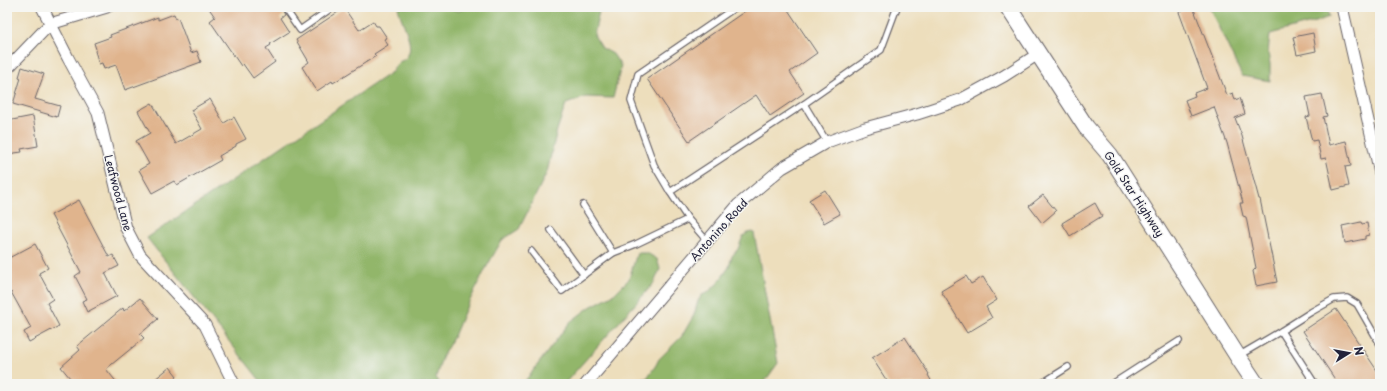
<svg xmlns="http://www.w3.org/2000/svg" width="1387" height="391" font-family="'Playpen Sans',sans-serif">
<rect width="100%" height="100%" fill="#f6f6f2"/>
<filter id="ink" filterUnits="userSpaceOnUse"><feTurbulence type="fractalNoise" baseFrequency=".025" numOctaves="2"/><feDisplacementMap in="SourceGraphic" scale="8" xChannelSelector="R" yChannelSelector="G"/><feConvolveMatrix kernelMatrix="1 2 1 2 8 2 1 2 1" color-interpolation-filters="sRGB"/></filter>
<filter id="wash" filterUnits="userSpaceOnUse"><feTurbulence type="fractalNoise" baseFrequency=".012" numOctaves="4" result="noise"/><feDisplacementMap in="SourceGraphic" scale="16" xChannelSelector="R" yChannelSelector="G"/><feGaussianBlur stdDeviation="0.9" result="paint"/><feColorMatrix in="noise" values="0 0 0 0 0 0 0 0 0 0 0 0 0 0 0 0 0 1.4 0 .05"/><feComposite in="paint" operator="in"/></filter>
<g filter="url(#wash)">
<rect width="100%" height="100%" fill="#eddebc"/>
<g fill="#92b66b" stroke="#5a6c53">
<path d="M398,7H447L458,11L469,7H600L594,35L602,48L613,54L621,66L613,98L586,97L566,104L557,130L547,172L519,229L502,240L486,268L465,310L454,336L442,357L436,377L438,384H263L147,238L393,71C394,68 396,65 398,63C400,61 404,60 406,58C417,46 400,20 398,7Z"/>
<path d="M1209,7H1327L1329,17L1315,22L1270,34L1268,53L1270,64V81L1242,76Z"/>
<path d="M752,232L754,233L778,363L763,384H632L636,381L647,378L656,365L659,359L682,336L694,315L698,301L702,295L707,293L718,283L729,267L732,256L738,249L743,236L747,233Z"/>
<path d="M637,253H647L657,259L660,269L654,283L564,384H523L570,322L590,307L614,294L629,279Z"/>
</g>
<g id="blocks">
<g fill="#e0b48d">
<path d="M208,7H280L284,15L280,18L289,32L270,44L271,45L266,48L275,62L253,78L243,64L241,66L210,21L215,17Z"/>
<path d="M751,7H786L817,53L790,72L804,93L770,116L756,95L689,141L647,79Z"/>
<path d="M1193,7L1227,95L1233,93L1235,100L1240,98L1245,114L1235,118L1242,136L1259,199H1260L1277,282L1256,286L1253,271L1256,268L1246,217L1243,216L1240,203H1243L1227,143L1214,107L1191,116L1185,100L1195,96L1194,93L1207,88L1179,12Z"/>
<path d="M344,8L359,30L373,21L376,26H379L387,38L384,39L388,45L374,54L376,56L333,83L332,81L317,91L302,67L309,62L296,40Z"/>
<path d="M174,14L176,19L178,18L191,53L197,51L201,62L125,90L116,65L104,69L102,63L99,64L95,51L96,49L94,43L111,37L110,35L158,17V20Z"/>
<path d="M1313,33L1316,51L1297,55L1293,37Z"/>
<path d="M22,67L44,74L35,99L60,106L57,117L13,104L21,78L19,77Z"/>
<path d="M1322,94L1327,116L1323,117L1329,145L1346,141L1351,166L1345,167L1349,186L1333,190L1326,158L1321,159L1317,140L1312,141L1306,117L1310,116L1306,97Z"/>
<path d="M210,99L224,123L234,117L246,139L236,144V146L219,156L221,160L177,185L174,181L152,193L139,170L149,164L136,141L150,133L138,111L152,103L176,144L202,129L191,110Z"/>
<path d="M33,116L38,146L21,149L22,152L7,154V121Z"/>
<path d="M825,190L840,214L824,223L809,200Z"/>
<path d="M1043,195L1056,211L1042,223L1029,206Z"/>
<path d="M79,200L109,257L113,255L119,266L105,273L117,296L87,312L82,301L87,299L75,276L81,272L51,215Z"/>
<path d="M1095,203L1102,216L1070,236L1062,223Z"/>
<path d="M1361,222L1362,224L1367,223L1369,235L1365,236V239L1345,243L1342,226Z"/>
<path d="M35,244L48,268L39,273L53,299L47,303L59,326L29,342L24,332L31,328L11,292L7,295V259Z"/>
<path d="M966,276L971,284L983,277L997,300L986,307L992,318L967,333L941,291Z"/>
<path d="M140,298L158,319L140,334L144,338L106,369L118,384H75L61,367L80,350L77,346L123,308L124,311Z"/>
<path d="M1336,309L1380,375V384H1338L1303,331Z"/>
<path d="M905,337L929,374L928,375L933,384H889L872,358Z"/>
<path d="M170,367L177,376L168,384H149Z"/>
</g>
</g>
</g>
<g filter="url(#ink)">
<use href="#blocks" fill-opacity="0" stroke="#696468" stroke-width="1"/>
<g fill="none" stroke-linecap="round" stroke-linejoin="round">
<g stroke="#696468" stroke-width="8">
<g id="service">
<path d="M284,7L300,30L333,7"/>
<path d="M804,104L881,50L897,7"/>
<path d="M670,192L654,165L631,101L638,74L736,7"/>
<path d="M583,205L613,253"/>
<path d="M551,230L584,275"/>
<path d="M707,241L688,219L670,192L804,104L827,142"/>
<path d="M531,251L562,291L613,253L636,244L688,219"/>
<path d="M1281,331L1315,384"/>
<path d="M1240,355L1281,331L1311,312L1334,299L1347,298L1357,304L1380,344"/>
<path d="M1041,384L1068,367"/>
<path d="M1112,384L1179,341"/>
</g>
</g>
<g stroke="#696468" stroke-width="13">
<g id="minor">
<path d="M42,7L68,58L98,113L126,228L140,255L205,325L234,384"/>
<path d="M1342,7L1380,173"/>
<path d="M7,69L50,24L107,7"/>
<path d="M586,384L738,205L782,168L827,142L865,128L917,114L960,100L1004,76L1038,54"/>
</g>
</g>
<g stroke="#696468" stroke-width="18">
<path id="secondary" d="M1008,7L1086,127L1110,155L1238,357L1256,384"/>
</g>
<use href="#service" stroke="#fff" stroke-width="5.5"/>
<use href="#minor" stroke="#fff" stroke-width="11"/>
<use href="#secondary" stroke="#fff" stroke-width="16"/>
</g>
</g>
<g text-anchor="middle" stroke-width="3" stroke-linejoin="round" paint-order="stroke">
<g font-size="11" fill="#22223b" stroke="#f6f6f2">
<text transform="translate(118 193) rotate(75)" y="4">Leafwood Lane</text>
<text transform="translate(1134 194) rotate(57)" y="4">Gold Star Highway</text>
<text transform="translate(719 230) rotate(-48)" y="4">Antonino Road</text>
</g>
</g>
<rect width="1387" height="391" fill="none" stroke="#f6f6f2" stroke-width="24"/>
<g transform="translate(1349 353) rotate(79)" stroke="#f6f6f2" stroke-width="3" paint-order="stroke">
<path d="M0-3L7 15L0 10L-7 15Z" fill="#22223b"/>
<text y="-6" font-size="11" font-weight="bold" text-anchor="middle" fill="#22223b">N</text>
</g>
</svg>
